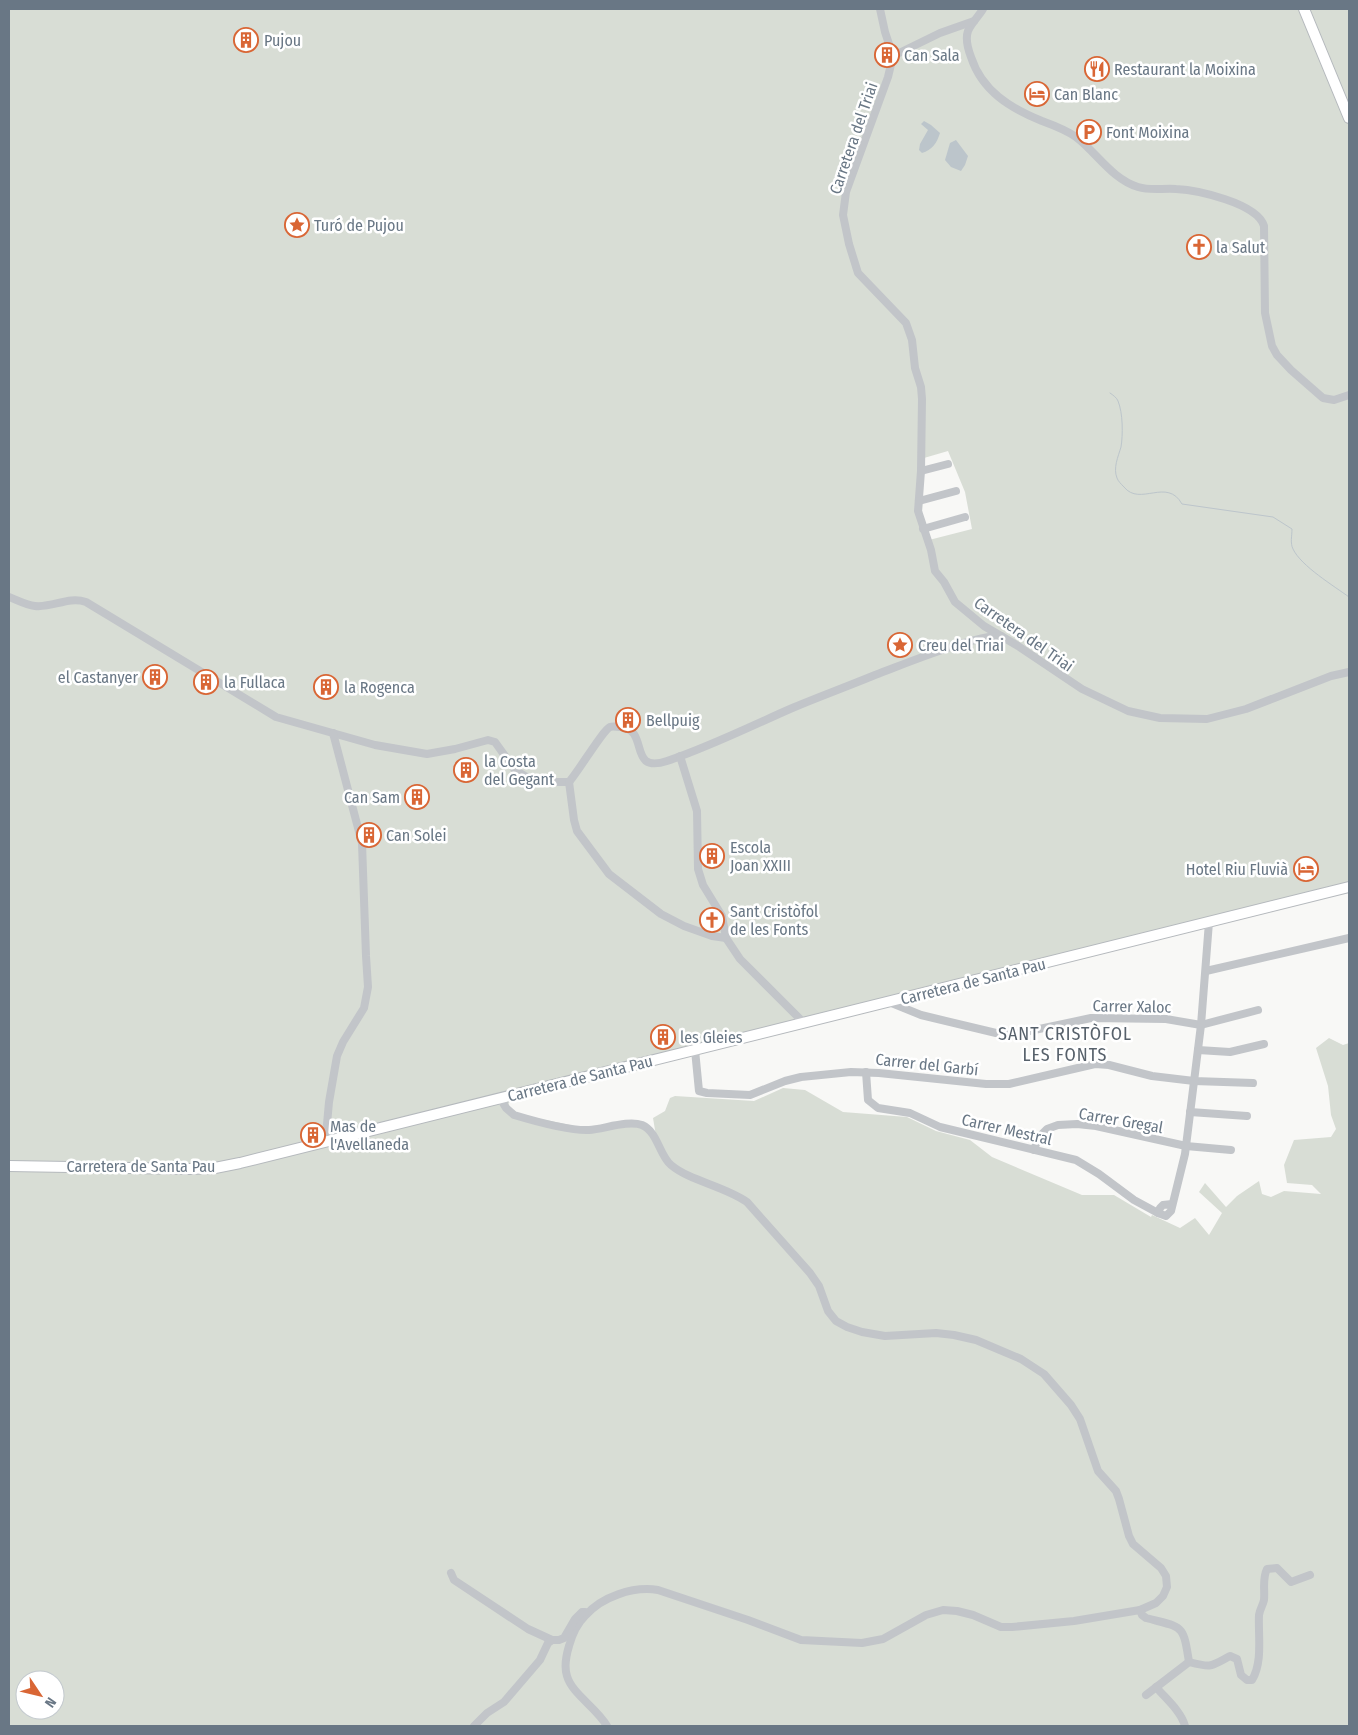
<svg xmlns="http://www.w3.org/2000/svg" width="1358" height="1735" viewBox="0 0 1358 1735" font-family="'Fira Sans Condensed',sans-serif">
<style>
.green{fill:#d8ddd5;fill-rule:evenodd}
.water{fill:#bcc5cb}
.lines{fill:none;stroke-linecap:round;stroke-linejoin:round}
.stream{stroke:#bcc5cb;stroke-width:1}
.major-casing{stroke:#b5b9bd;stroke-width:12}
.minor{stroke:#c2c5c9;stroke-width:8}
.major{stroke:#fff;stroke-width:10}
.labels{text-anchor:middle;stroke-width:5;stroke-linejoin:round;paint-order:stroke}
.poi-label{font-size:16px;fill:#697785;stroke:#fff;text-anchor:start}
.street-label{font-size:16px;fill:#697785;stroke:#fff}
.neighbourhood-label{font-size:18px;letter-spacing:1px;fill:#57616b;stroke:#fff}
</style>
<rect width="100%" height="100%" fill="#f8f8f6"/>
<path class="green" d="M9 9H1349V884L506 1093 510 1108 521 1115 580 1127 638 1122 656 1136 653 1118 665 1111 670 1098 675 1096 754 1101 783 1088 805 1090 843 1112 907 1117 936 1131 970 1140 992 1157 1082 1195H1114L1151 1217 1152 1215 1180 1228 1195 1218 1209 1235 1222 1213 1199 1192 1205 1183 1226 1207 1237 1196 1259 1181 1262 1194 1271 1197 1284 1191 1321 1194 1312 1185 1287 1183 1284 1165 1294 1140 1331 1137 1336 1129 1331 1115 1328 1086 1316 1048 1329 1038 1343 1045 1349 1043V1726H9ZM948 451 965 492 972 529 929 540 922 515 924 458ZM25 1680H55V1710H25Z"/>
<g class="water">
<path d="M924 121 931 125 940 133C937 143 932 150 922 153L919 150 920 144 928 130 921 124Z"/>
<polygon points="956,140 968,156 965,165 961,171 951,167 945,160 950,143"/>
</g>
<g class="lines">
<path class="stream" d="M1110 393C1113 395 1117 398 1118 401 1123 413 1123 435 1121 447 1118 457 1113 468 1117 478 1118 481 1121 484 1124 487 1140 507 1167 477 1182 504L1273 517 1292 529C1292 536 1290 543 1293 549 1301 566 1334 586 1349 597"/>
<defs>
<g id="major">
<polyline points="1304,9 1349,118"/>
<polyline points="9,1166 189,1169 215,1168 240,1163 1349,887"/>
</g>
</defs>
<use href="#major" class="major-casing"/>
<g class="minor">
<polyline points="880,9 885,32 893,56 888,77 846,192 843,215 849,244 858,273 906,323 912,340 915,368 921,387 922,399 921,471 918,511 931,550 935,571 944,582 955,602 984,626 1018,646 1082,689 1128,711 1160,718 1207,719 1246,709 1331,676 1349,672"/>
<path d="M983 9C979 16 971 23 968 31 965 39 968 49 971 57 982 91 1010 108 1042 121 1053 125 1066 130 1076 137 1097 153 1112 179 1138 187 1151 191 1163 188 1176 189 1197 190 1257 203 1264 226L1265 313 1272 346 1277 355 1291 370 1323 398 1334 400 1349 395"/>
<polyline points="893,56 940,33 974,21"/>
<polyline points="921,471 948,464"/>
<polyline points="919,501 956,491"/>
<polyline points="923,529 965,517"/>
<path d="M9 597C17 600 26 605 35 606 53 608 68 596 86 602L276 717 375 745 427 754 455 749 488 740 495 742 515 770 528 778 542 782H569C578 772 603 730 610 727 613 726 617 727 621 727 650 730 627 774 667 761 709 747 749 727 790 709 818 697 846 687 875 675 904 664 933 652 964 643 976 640 988 635 1001 636"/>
<polyline points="680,756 697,811 698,869 703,885 722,916 726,938 740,959 804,1023"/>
<polyline points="569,782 574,820 577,831 609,874 661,914 684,926 712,936 726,938"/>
<polyline points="1206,971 1349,938"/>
<polyline points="889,1002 921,1015 996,1033 1011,1035 1091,1018 1166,1019 1201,1025 1258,1010"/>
<polyline points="695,1050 699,1091 707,1093 750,1095 785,1081 801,1077 851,1072 879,1073 986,1084 1009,1084 1095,1064 1109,1065 1152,1076 1194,1081 1253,1083"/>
<polyline points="1198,1050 1230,1052 1264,1044"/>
<polyline points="866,1072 868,1100 878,1108 910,1113 940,1127 1076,1160 1099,1174 1134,1200 1158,1213"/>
<path d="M500 1098 506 1108 514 1115C534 1121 568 1131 589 1130 604 1129 628 1120 642 1125 658 1132 659 1155 671 1165 690 1181 724 1186 747 1202L810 1273 819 1286 828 1311 836 1321 847 1327 862 1332 885 1336 936 1333 954 1335 976 1340 1021 1359 1044 1374 1071 1405 1080 1419 1098 1471 1116 1491 1119 1499 1129 1536 1133 1544 1161 1568 1166 1576 1167 1587 1163 1596 1156 1603 1140 1610 1074 1621 1012 1627H1001L973 1615 957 1611 943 1610 926 1615 883 1639 862 1643 801 1640 748 1620 658 1590C633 1586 601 1597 585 1616 577 1624 572 1635 569 1646 566 1656 564 1667 567 1676 572 1694 597 1708 607 1726"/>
<polyline points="1190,1112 1247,1116"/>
<polyline points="329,1141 327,1124 329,1102 337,1056 343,1042 364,1008 368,987 366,956 362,843 333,733"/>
<polyline points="1034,1150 1038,1138 1047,1129 1058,1125 1077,1124 1096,1126 1186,1146 1231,1150"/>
<polyline points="1172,1204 1163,1205 1160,1208 1158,1213 1166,1216 1171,1211 1185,1154 1201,1025 1209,922"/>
<polyline points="451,1573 454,1580 528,1629 552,1640"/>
<path d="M1140 1610 1142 1615 1146 1618C1183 1628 1183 1623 1189 1662"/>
<path d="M1156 1687C1166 1699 1181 1711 1185 1726"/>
<path d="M1146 1695 1189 1662C1212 1668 1210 1667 1230 1656L1237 1659 1241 1675 1247 1680H1252C1263 1662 1258 1636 1259 1615 1260 1609 1263 1605 1264 1600 1265 1589 1262 1579 1267 1569L1277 1568 1291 1582 1310 1575"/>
<polyline points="474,1726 487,1713 504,1702 540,1660 548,1643 552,1640 559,1640 564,1638 575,1619 582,1612 585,1612"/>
</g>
<use href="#major" class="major"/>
</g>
<defs>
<symbol id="building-ring" viewBox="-11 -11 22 22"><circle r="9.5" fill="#fff" stroke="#d96635" stroke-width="1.5"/><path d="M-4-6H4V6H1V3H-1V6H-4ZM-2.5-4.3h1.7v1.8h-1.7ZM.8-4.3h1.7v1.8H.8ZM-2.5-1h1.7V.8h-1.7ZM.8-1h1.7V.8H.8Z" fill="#d96635"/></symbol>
<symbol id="restaurant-ring" viewBox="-11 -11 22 22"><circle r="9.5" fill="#fff" stroke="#d96635" stroke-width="1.5"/><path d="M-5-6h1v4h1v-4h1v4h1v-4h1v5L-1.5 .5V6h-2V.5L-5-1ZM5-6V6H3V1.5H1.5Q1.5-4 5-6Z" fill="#d96635"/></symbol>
<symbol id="hotel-ring" viewBox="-11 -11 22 22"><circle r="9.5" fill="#fff" stroke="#d96635" stroke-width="1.5"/><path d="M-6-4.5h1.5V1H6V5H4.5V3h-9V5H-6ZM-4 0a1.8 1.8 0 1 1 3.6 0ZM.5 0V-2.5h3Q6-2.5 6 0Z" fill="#d96635"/></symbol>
<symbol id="parking-ring" viewBox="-11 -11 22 22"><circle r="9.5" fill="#fff" stroke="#d96635" stroke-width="1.5"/><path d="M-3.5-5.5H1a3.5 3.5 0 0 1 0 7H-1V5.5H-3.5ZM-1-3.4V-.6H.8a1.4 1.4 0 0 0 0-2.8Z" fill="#d96635"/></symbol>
<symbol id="sight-ring" viewBox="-11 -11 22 22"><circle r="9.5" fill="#fff" stroke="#d96635" stroke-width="1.5"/><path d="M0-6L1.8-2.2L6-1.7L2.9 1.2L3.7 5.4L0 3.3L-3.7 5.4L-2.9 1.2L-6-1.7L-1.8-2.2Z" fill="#d96635"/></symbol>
<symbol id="church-ring" viewBox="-11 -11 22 22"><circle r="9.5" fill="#fff" stroke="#d96635" stroke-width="1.5"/><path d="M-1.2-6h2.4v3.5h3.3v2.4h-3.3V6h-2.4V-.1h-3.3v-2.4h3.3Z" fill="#d96635"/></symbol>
</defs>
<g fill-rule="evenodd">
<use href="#building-ring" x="232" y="26" width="28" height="28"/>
<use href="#building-ring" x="873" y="41" width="28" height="28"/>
<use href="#restaurant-ring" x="1083" y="55" width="28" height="28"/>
<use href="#hotel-ring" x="1023" y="80" width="28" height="28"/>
<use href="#parking-ring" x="1075" y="118" width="28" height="28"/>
<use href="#sight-ring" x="283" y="211" width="28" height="28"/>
<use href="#church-ring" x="1185" y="233" width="28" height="28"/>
<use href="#sight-ring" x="886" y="631" width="28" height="28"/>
<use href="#building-ring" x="141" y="663" width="28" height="28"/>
<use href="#building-ring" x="192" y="668" width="28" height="28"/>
<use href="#building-ring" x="312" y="673" width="28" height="28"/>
<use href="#building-ring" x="614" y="706" width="28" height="28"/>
<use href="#building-ring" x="452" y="756" width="28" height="28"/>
<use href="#building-ring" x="403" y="783" width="28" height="28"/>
<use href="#building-ring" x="355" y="821" width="28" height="28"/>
<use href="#building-ring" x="698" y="842" width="28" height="28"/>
<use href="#hotel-ring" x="1292" y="855" width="28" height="28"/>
<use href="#church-ring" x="698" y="906" width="28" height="28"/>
<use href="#building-ring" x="649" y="1023" width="28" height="28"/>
<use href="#building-ring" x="299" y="1121" width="28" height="28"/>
</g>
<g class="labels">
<g class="poi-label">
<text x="264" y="46">Pujou</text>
<text x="904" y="61">Can Sala</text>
<text x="1114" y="75">Restaurant la Moixina</text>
<text x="1054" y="100">Can Blanc</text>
<text x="1106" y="138">Font Moixina</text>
<text x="314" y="231">Turó de Pujou</text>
<text x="1216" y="253">la Salut</text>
<text x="918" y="651">Creu del Triai</text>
<text x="138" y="683" text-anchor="end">el Castanyer</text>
<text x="224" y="688">la Fullaca</text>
<text x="344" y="693">la Rogenca</text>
<text x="646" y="726">Bellpuig</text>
<text x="484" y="767">la Costa<tspan x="484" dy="18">del Gegant</tspan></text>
<text x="400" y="803" text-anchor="end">Can Sam</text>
<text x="386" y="841">Can Solei</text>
<text x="730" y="853">Escola<tspan x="730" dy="18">Joan XXIII</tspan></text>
<text x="1288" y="875" text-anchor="end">Hotel Riu Fluvià</text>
<text x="730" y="917">Sant Cristòfol<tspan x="730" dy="18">de les Fonts</tspan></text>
<text x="680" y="1043">les Gleies</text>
<text x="330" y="1132">Mas de<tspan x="330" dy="18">l'Avellaneda</tspan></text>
</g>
<g class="street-label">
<text transform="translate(853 138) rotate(-71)" y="6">Carretera del Triai</text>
<text transform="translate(1024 634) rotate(35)" y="6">Carretera del Triai</text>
<text transform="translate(973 981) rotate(-14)" y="6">Carretera de Santa Pau</text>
<text transform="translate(1132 1006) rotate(1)" y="6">Carrer Xaloc</text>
<text transform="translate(927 1064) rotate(6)" y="6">Carrer del Garbí</text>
<text transform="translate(580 1078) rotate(-14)" y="6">Carretera de Santa Pau</text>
<text transform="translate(1121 1120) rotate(10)" y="6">Carrer Gregal</text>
<text transform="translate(1007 1129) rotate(13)" y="6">Carrer Mestral</text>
<text x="141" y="1172">Carretera de Santa Pau</text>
</g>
<g class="neighbourhood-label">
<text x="1065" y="1040">SANT CRISTÒFOL<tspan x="1065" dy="21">LES FONTS</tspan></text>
</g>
</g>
<rect width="1358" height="1735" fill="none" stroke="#697785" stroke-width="20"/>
<g transform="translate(40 1695) rotate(125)"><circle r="24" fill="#ffffff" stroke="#c3c9ce"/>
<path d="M0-4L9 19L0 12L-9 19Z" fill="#d96635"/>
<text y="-8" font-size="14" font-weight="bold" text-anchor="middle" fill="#697785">N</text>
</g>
</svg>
